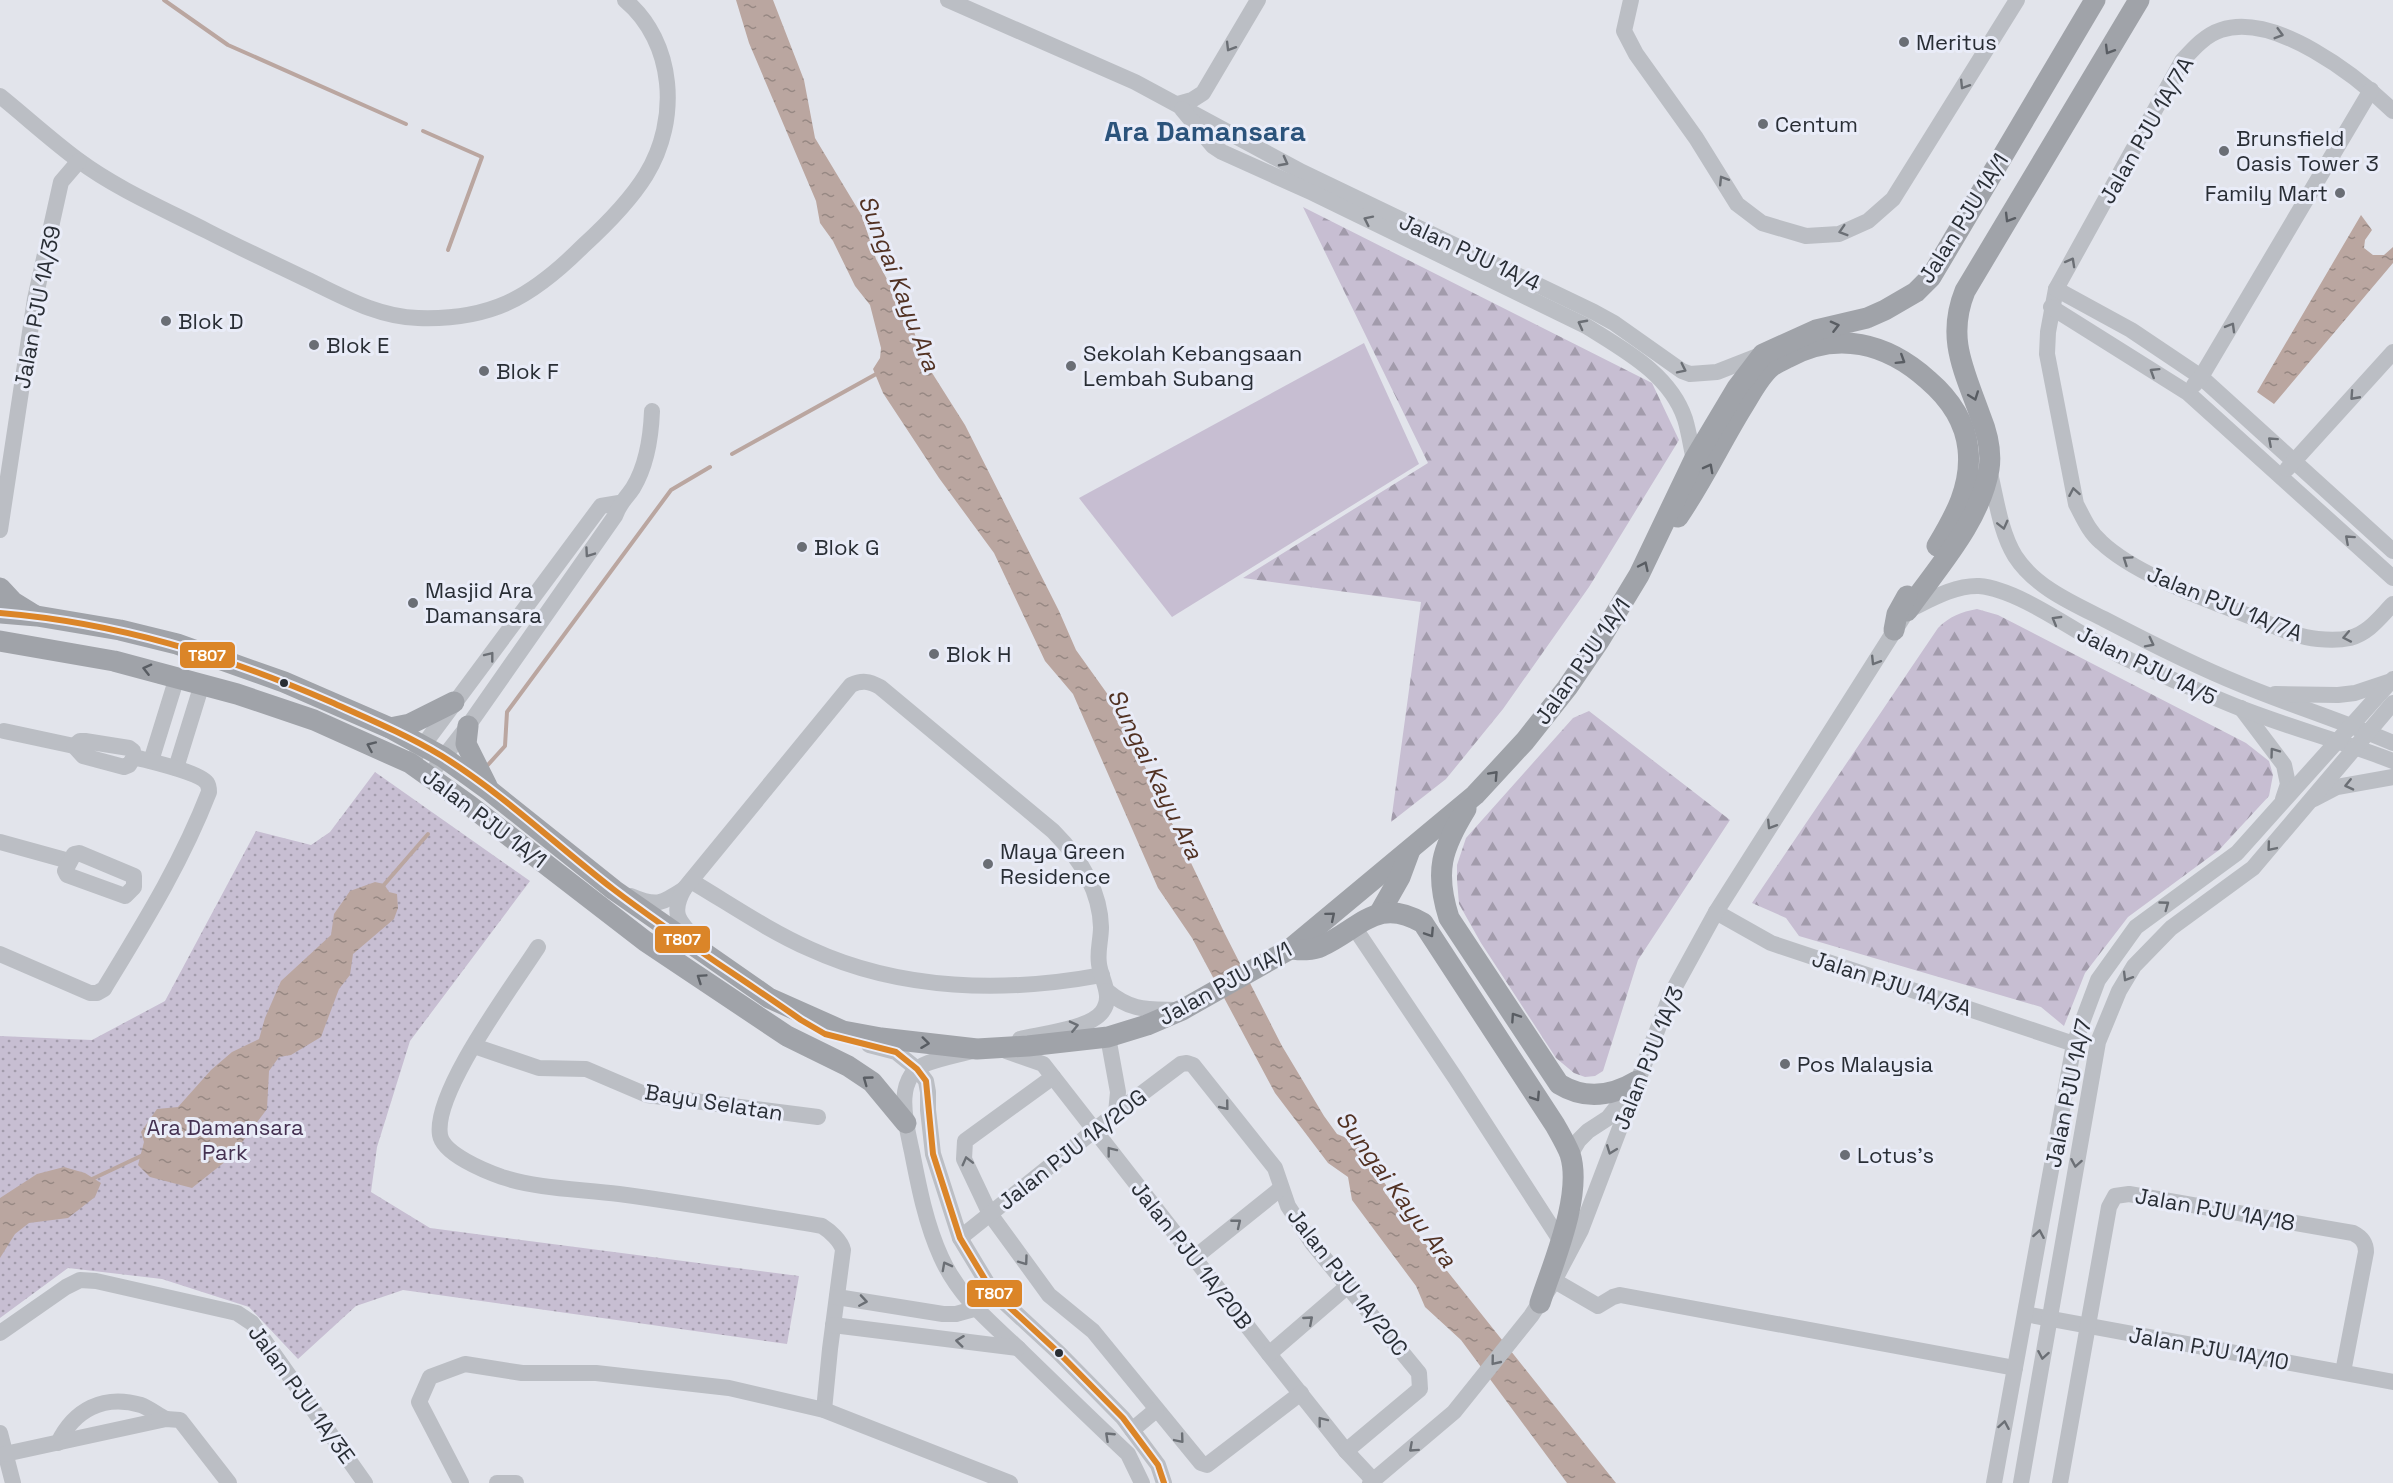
<svg xmlns="http://www.w3.org/2000/svg" width="2393" height="1483" viewBox="0 0 2393 1483" font-family="'Space Grotesk',sans-serif">
<style>
.forest{fill:url(#forest-firs)}
.park{fill:url(#park-dots)}
.pitch{fill:#c7bed2}
.water{fill:url(#water-ripples)}
.lines{fill:none;stroke-linecap:round;stroke-linejoin:round}
.stream{stroke:#baa6a0;stroke-width:4}
.minor{stroke:#bbbec4;stroke-width:16}
.major{stroke:#a0a3a9;stroke-width:21}
.bus-1-casing{stroke:#e9ecf8;stroke-width:10}
.bus-1{stroke:#db8528;stroke-width:6}
.oneway{stroke:#6b6f75}
.oneway2{stroke:#595d63}
.poi-dot{fill:#6a6e75;stroke:#e9ecf8;stroke-width:2}
.bus-dot{fill:#292e35;stroke:#e9ecf8;stroke-width:2}
.labels{text-anchor:middle;stroke-width:6;stroke-linejoin:round;paint-order:stroke}
.poi-label{font-size:22px;fill:#292e35;stroke:#e9ecf8;text-anchor:start}
.street-label{font-size:22px;fill:#292e35;stroke:#e9ecf8}
.park-label{font-size:22px;fill:#443050;stroke:#e9ecf8}
.water-label{font-size:24px;font-style:italic;fill:#523223;stroke:#e9ecf8}
.district-label{font-size:28px;font-weight:bold;fill:#2b537b;stroke:#e9ecf8}
.line-badge{stroke:#e9ecf8;stroke-width:2}
.badge-label{font-size:16px;text-anchor:middle;font-weight:bold;fill:#fff}
</style>
<defs>
<pattern id="forest-firs" width="22" height="20" patternUnits="userSpaceOnUse" patternTransform="scale(1.5)"><rect width="22" height="20" fill="#c7bed2"/><path d="M5 1l3.5 6h-7zM16 11l3.5 6h-7z" fill="#a29bab"/></pattern>
<pattern id="park-dots" width="8" height="8" patternUnits="userSpaceOnUse" patternTransform="scale(1.5)"><rect width="8" height="8" fill="#c7bed2"/><path d="M2 2h.1M6 6h.1" fill="none" stroke="#a29bab" stroke-width="1.8" stroke-linecap="round"/></pattern>
<pattern id="water-ripples" width="26" height="14" patternUnits="userSpaceOnUse" patternTransform="scale(1.5)"><rect width="26" height="14" fill="#baa6a0"/><path d="M2 4q2-2 4 0t4 0M15 11q2-2 4 0t4 0" fill="none" stroke="#978883"/></pattern>
</defs>
<rect width="100%" height="100%" fill="#e2e4eb"/>
<g class="forest">
<polygon points="1303,207 1652,383 1679,440 1589,587 1503,709 1446,779 1391,822 1421,602 1243,578 1428,463"/>
<path d="M1977 609 1998 615 2246 743 2269 761 2273 775 2269 796 2219 850 2128 917 2085 973 2064 1026 2041 1007 1799 936 1786 918 1752 903 1938 628C1950 616 1961 612 1977 609Z"/>
<polygon points="1589,711 1730,820 1638,960 1603,1071 1595,1076 1585,1077 1574,1073 1556,1058 1481,943 1459,904 1457,880 1457,865 1466,838 1573,718"/>
</g>
<polygon class="park" points="375,772 530,881 410,1041 377,1147 371,1192 430,1228 799,1276 787,1344 403,1290 356,1306 298,1359 249,1307 162,1279 68,1268 0,1318 0,1036 92,1040 165,1001 256,831 311,845 330,832"/>
<polygon class="pitch" points="1364,343 1419,464 1172,617 1079,498"/>
<g class="water">
<polygon points="736,0 773,0 804,80 815,138 862,216 876,259 912,325 922,357 965,425 1059,611 1076,650 1116,706 1225,934 1282,1046 1324,1116 1337,1134 1354,1141 1386,1185 1385,1193 1616,1483 1567,1483 1461,1340 1425,1307 1416,1286 1352,1200 1348,1177 1328,1163 1275,1093 1192,938 1158,888 1073,694 1045,661 994,553 939,478 883,393 873,369 880,358 881,348 870,305 855,286 833,241 820,223 816,201 749,43"/>
<polygon points="2361,215 2372,230 2365,240 2364,248 2373,255 2384,255 2393,247 2393,263 2274,404 2257,392"/>
<polygon points="375,882 384,884 389,892 397,894 398,908 394,919 353,954 350,975 339,989 321,1037 291,1055 279,1057 269,1071 267,1109 231,1157 192,1188 150,1177 138,1165 144,1142 141,1132 157,1109 178,1107 211,1070 232,1052 259,1039 265,1018 281,981 331,935 334,914 350,891"/>
<polygon points="64,1167 85,1173 101,1183 95,1197 68,1218 29,1223 15,1234 0,1258 0,1198 37,1174"/>
</g>
<g class="lines">
<g class="stream">
<polyline points="164,0 228,45 406,124"/>
<polyline points="423,131 482,157 448,250"/>
<polyline points="732,454 878,373"/>
<polyline points="486,767 505,746 507,712 671,490 710,467"/>
<polyline points="383,886 428,834"/>
<polyline points="90,1180 143,1155"/>
</g>
<g class="minor">
<polyline points="948,0 1135,82 1302,172 1594,312 1614,323 1682,371 1690,374 1717,372 1763,354"/>
<polyline points="1631,0 1624,31 1636,54 1696,138 1737,204 1762,223 1806,236 1839,234 1868,221 1893,199 2017,0"/>
<path d="M0 96C26 117 51 140 78 160 117 189 164 209 207 231 240 248 273 263 306 279 342 296 377 317 418 318 447 319 480 315 507 303 536 290 561 268 583 246 606 225 630 201 646 175 680 120 675 42 625 0"/>
<polyline points="1178,104 1192,100 1203,93 1258,0"/>
<path d="M1182 109 1213 146 1222 152 1313 193 1586 326C1624 350 1670 374 1685 419 1689 432 1691 447 1694 460"/>
<path d="M2393 111C2357 76 2275 12 2221 30 2205 35 2193 49 2182 61L2056 289 2048 332 2047 354 2076 504C2083 517 2089 532 2101 542 2136 575 2204 598 2249 616 2271 624 2294 637 2318 639 2328 640 2341 640 2350 638 2369 633 2380 617 2393 604"/>
<polyline points="2056,289 2131,330 2201,377 2393,551"/>
<polyline points="2051,307 2188,393 2393,578"/>
<polyline points="2194,385 2201,377 2371,90"/>
<path d="M1989 469C1996 497 2000 532 2015 556 2035 587 2072 603 2104 619 2148 642 2193 665 2240 684 2290 705 2343 721 2393 743"/>
<polyline points="2287,469 2393,352"/>
<polyline points="0,530 35,299 61,182 79,161"/>
<polyline points="2275,694 2338,695 2355,693 2388,682"/>
<polyline points="2241,708 2284,765 2288,784 2283,799"/>
<polyline points="4,731 74,746"/>
<polyline points="416,755 601,506 619,503"/>
<polyline points="151,761 177,677"/>
<polyline points="176,768 202,684"/>
<path d="M429 776 468 726 615 516C620 502 625 500 633 488 647 465 651 437 652 411"/>
<polyline points="2314,799 2337,787 2393,777"/>
<polyline points="0,842 69,861"/>
<polygon points="79,853 134,876 134,887 125,896 67,875 65,871 74,854"/>
<path d="M691 881C730 904 769 931 810 949 901 991 1005 993 1102 975"/>
<path d="M631 896C657 907 661 904 684 889"/>
<polyline points="1716,912 1771,943 2074,1044"/>
<polyline points="1354,927 1456,1079 1560,1240"/>
<path d="M697 940C679 922 670 914 684 889L851 685C862 680 869 681 880 687L1053 831C1079 857 1100 889 1101 927 1101 940 1097 951 1099 964 1101 980 1114 996 1102 1012 1089 1029 1041 1034 1020 1039"/>
<path d="M538 947C513 986 433 1092 440 1135 443 1154 485 1171 502 1177 539 1189 580 1189 619 1194 687 1203 754 1215 822 1226 830 1231 841 1241 843 1250L830 1349 824 1410"/>
<path d="M0 954 90 993H97L104 989C144 923 181 864 209 792 209 788 209 786 207 783 199 772 148 761 134 757L133 751 129 748 85 741H80L74 746 83 756 124 767 129 765 134 757"/>
<path d="M1107 991C1132 1012 1148 1009 1179 1010"/>
<polyline points="1108,1037 1118,1092 1116,1113"/>
<polyline points="869,1045 896,1052 917,1069 926,1081 928,1092 928,1110 933,1154 960,1238 992,1291 1059,1353 1123,1418 1158,1465 1164,1483"/>
<polyline points="474,1046 539,1068 586,1069 647,1095 818,1117"/>
<path d="M972 1051C957 1055 942 1058 928 1063 892 1076 906 1124 912 1152 919 1188 926 1224 941 1257 960 1299 991 1322 1023 1353 1058 1387 1092 1420 1128 1454L1142 1483"/>
<polyline points="1006,1051 1043,1064 1269,1354 1346,1451 1374,1481"/>
<polyline points="1053,1077 965,1141 964,1159 990,1214 1049,1295 1093,1331 1201,1463 1207,1465 1301,1393"/>
<polyline points="1570,1155 1579,1140 1588,1131 1608,1118 1627,1094"/>
<polyline points="960,1238 1116,1113 1181,1064 1187,1063 1193,1065 1275,1168 1288,1206 1312,1243 1419,1373 1420,1389 1346,1451"/>
<polyline points="1194,1258 1280,1189"/>
<polyline points="1548,1277 1598,1306 1613,1297 1620,1295 2015,1368"/>
<polyline points="837,1297 943,1314 956,1314 974,1309"/>
<polyline points="2025,1314 2393,1382"/>
<polyline points="833,1325 1018,1348"/>
<polyline points="0,1333 66,1287 80,1280 96,1281 237,1313 252,1323 365,1483"/>
<polyline points="1269,1354 1349,1285"/>
<polyline points="1132,1430 1156,1410"/>
<polyline points="0,1433 13,1483"/>
<path d="M58 1443C74 1410 103 1394 141 1405 149 1408 158 1415 166 1419"/>
<polyline points="5,1454 166,1419 180,1420 229,1483"/>
<polyline points="461,1483 419,1402 430,1377 465,1364 522,1373 596,1373 729,1388 824,1410 1010,1483"/>
<polyline points="497,1483 516,1483"/>
<path d="M1370 1483 1454 1412 1531 1316 1554 1281 1581 1230 1671 994 1716 912 1907 611C1928 601 1954 585 1979 586 2020 589 2082 637 2121 656 2157 673 2193 689 2230 704 2283 726 2339 740 2393 761"/>
<polyline points="1994,1483 2074,1044 2098,980 2136,927 2237,853 2393,679"/>
<polyline points="2021,1483 2098,1042 2119,991 2134,966 2171,928 2253,868 2393,703"/>
<path d="M2060 1483 2109 1207 2115 1196 2129 1194 2353 1233C2361 1237 2366 1242 2366 1252L2343 1372"/>
</g>
<g class="major">
<path d="M1678 517C1702 482 1720 444 1742 408 1751 394 1759 377 1771 367 1776 363 1782 361 1787 358 1837 330 1887 343 1928 380 1949 398 1965 420 1968 449 1972 486 1955 516 1937 546"/>
<polyline points="0,588 13,602 34,615"/>
<path d="M1907 611C1937 568 1980 522 1989 469 1992 450 1987 432 1980 415 1964 370 1946 338 1965 291L2139 0"/>
<polyline points="0,613 37,616 120,630 177,644 284,682 390,728 443,757 490,791 614,890 769,998 843,1031 881,1038 977,1049 1028,1046 1108,1037 1147,1025 1182,1010 1290,949 1475,795 1525,741 1567,688 1599,641 1639,575 1694,460 1737,388 1763,354 1816,330 1867,318 1885,310 1916,292 1931,277 2095,0"/>
<polyline points="1894,630 1897,614 1907,596"/>
<polyline points="0,641 114,661 237,694 314,720 410,763 469,805 645,941 787,1036 848,1066 872,1082 906,1123"/>
<polyline points="468,726 466,744 487,786"/>
<polyline points="390,728 410,724 454,702"/>
<path d="M1466 809C1442 848 1434 871 1449 918L1559 1084C1585 1100 1612 1096 1637 1081"/>
<polyline points="1379,914 1400,877 1410,850"/>
<path d="M1290 949C1301 950 1312 951 1322 946 1361 928 1377 896 1423 923L1555 1125C1560 1134 1566 1144 1570 1154 1583 1195 1553 1263 1540 1303"/>
</g>
<defs>
<path id="bus-1" d="M0 613C119 623 222 655 331 702 369 719 407 735 442 756 503 794 556 845 613 889 673 935 738 976 801 1020L825 1034 896 1052 917 1069 926 1081 933 1154 960 1238 992 1291 1059 1353 1123 1418 1158 1465 1164 1483"/>
</defs>
<use href="#bus-1" class="bus-1-casing"/>
<use href="#bus-1" class="bus-1"/>
</g>
<defs><path id="oneway-chevron" d="M-2-3.5L2.5 0L-2 3.5" fill="none" stroke-width="1.6" stroke-linecap="round" stroke-linejoin="round" transform="scale(1.5)"/></defs>
<g class="oneway">
<use href="#oneway-chevron" transform="translate(2279 34) rotate(16)"/>
<use href="#oneway-chevron" transform="translate(1230 47) rotate(121)"/>
<use href="#oneway-chevron" transform="translate(1964 85) rotate(122)"/>
<use href="#oneway-chevron" transform="translate(1284 162) rotate(28)"/>
<use href="#oneway-chevron" transform="translate(1723 180) rotate(-122)"/>
<use href="#oneway-chevron" transform="translate(1368 220) rotate(-154)"/>
<use href="#oneway-chevron" transform="translate(1843 231) rotate(163)"/>
<use href="#oneway-chevron" transform="translate(2071 262) rotate(-61)"/>
<use href="#oneway-chevron" transform="translate(1582 324) rotate(-152)"/>
<use href="#oneway-chevron" transform="translate(2231 327) rotate(-60)"/>
<use href="#oneway-chevron" transform="translate(1682 369) rotate(26)"/>
<use href="#oneway-chevron" transform="translate(2154 372) rotate(-148)"/>
<use href="#oneway-chevron" transform="translate(2354 396) rotate(132)"/>
<use href="#oneway-chevron" transform="translate(2272 441) rotate(-138)"/>
<use href="#oneway-chevron" transform="translate(2074 492) rotate(-100)"/>
<use href="#oneway-chevron" transform="translate(2003 525) rotate(76)"/>
<use href="#oneway-chevron" transform="translate(2349 539) rotate(-138)"/>
<use href="#oneway-chevron" transform="translate(589 553) rotate(125)"/>
<use href="#oneway-chevron" transform="translate(2127 560) rotate(-146)"/>
<use href="#oneway-chevron" transform="translate(2056 620) rotate(-150)"/>
<use href="#oneway-chevron" transform="translate(2347 637) rotate(169)"/>
<use href="#oneway-chevron" transform="translate(2150 643) rotate(27)"/>
<use href="#oneway-chevron" transform="translate(490 656) rotate(-52)"/>
<use href="#oneway-chevron" transform="translate(1875 661) rotate(122)"/>
<use href="#oneway-chevron" transform="translate(2274 752) rotate(-126)"/>
<use href="#oneway-chevron" transform="translate(2349 785) rotate(167)"/>
<use href="#oneway-chevron" transform="translate(1771 825) rotate(122)"/>
<use href="#oneway-chevron" transform="translate(2271 847) rotate(130)"/>
<use href="#oneway-chevron" transform="translate(2165 905) rotate(-36)"/>
<use href="#oneway-chevron" transform="translate(2127 977) rotate(121)"/>
<use href="#oneway-chevron" transform="translate(1074 1026) rotate(-13)"/>
<use href="#oneway-chevron" transform="translate(1225 1106) rotate(51)"/>
<use href="#oneway-chevron" transform="translate(1611 1150) rotate(111)"/>
<use href="#oneway-chevron" transform="translate(1111 1151) rotate(-128)"/>
<use href="#oneway-chevron" transform="translate(967 1161) rotate(-104)"/>
<use href="#oneway-chevron" transform="translate(2076 1163) rotate(100)"/>
<use href="#oneway-chevron" transform="translate(1237 1223) rotate(-39)"/>
<use href="#oneway-chevron" transform="translate(2039 1234) rotate(-80)"/>
<use href="#oneway-chevron" transform="translate(1024 1261) rotate(54)"/>
<use href="#oneway-chevron" transform="translate(946 1266) rotate(-118)"/>
<use href="#oneway-chevron" transform="translate(863 1301) rotate(9)"/>
<use href="#oneway-chevron" transform="translate(1309 1320) rotate(-41)"/>
<use href="#oneway-chevron" transform="translate(960 1341) rotate(-173)"/>
<use href="#oneway-chevron" transform="translate(2043 1355) rotate(100)"/>
<use href="#oneway-chevron" transform="translate(1495 1361) rotate(129)"/>
<use href="#oneway-chevron" transform="translate(1322 1421) rotate(-128)"/>
<use href="#oneway-chevron" transform="translate(2004 1425) rotate(-80)"/>
<use href="#oneway-chevron" transform="translate(1109 1436) rotate(-137)"/>
<use href="#oneway-chevron" transform="translate(1180 1439) rotate(50)"/>
<use href="#oneway-chevron" transform="translate(1413 1448) rotate(138)"/>
</g>
<g class="oneway2">
<use href="#oneway-chevron" transform="translate(2109 50) rotate(121)"/>
<use href="#oneway-chevron" transform="translate(2009 218) rotate(121)"/>
<use href="#oneway-chevron" transform="translate(1835 326) rotate(-14)"/>
<use href="#oneway-chevron" transform="translate(1901 360) rotate(32)"/>
<use href="#oneway-chevron" transform="translate(1974 396) rotate(70)"/>
<use href="#oneway-chevron" transform="translate(1709 468) rotate(-62)"/>
<use href="#oneway-chevron" transform="translate(1644 566) rotate(-65)"/>
<use href="#oneway-chevron" transform="translate(147 669) rotate(-166)"/>
<use href="#oneway-chevron" transform="translate(371 746) rotate(-156)"/>
<use href="#oneway-chevron" transform="translate(1494 775) rotate(-47)"/>
<use href="#oneway-chevron" transform="translate(1331 916) rotate(-40)"/>
<use href="#oneway-chevron" transform="translate(1430 933) rotate(57)"/>
<use href="#oneway-chevron" transform="translate(701 978) rotate(-146)"/>
<use href="#oneway-chevron" transform="translate(1515 1017) rotate(-124)"/>
<use href="#oneway-chevron" transform="translate(925 1043) rotate(7)"/>
<use href="#oneway-chevron" transform="translate(867 1080) rotate(-144)"/>
<use href="#oneway-chevron" transform="translate(1536 1097) rotate(57)"/>
</g>
<g class="poi-dot">
<circle cx="1904" cy="42" r="6"/>
<circle cx="1763" cy="124" r="6"/>
<circle cx="2224" cy="151" r="6"/>
<circle cx="2340" cy="193" r="6"/>
<circle cx="166" cy="321" r="6"/>
<circle cx="314" cy="345" r="6"/>
<circle cx="1071" cy="366" r="6"/>
<circle cx="484" cy="371" r="6"/>
<circle cx="802" cy="547" r="6"/>
<circle cx="413" cy="603" r="6"/>
<circle cx="934" cy="654" r="6"/>
<circle cx="988" cy="864" r="6"/>
<circle cx="1785" cy="1064" r="6"/>
<circle cx="1845" cy="1155" r="6"/>
</g>
<g class="bus-dot">
<circle cx="284" cy="683" r="5"/>
<circle cx="1059" cy="1353" r="5"/>
</g>
<g class="labels">
<g class="poi-label">
<text x="1916" y="50">Meritus</text>
<text x="1775" y="132">Centum</text>
<text x="2236" y="146">Brunsfield<tspan x="2236" dy="25">Oasis Tower 3</tspan></text>
<text x="2328" y="201" text-anchor="end">Family Mart</text>
<text x="178" y="329">Blok D</text>
<text x="326" y="353">Blok E</text>
<text x="1083" y="361">Sekolah Kebangsaan<tspan x="1083" dy="25">Lembah Subang</tspan></text>
<text x="496" y="379">Blok F</text>
<text x="814" y="555">Blok G</text>
<text x="425" y="598">Masjid Ara<tspan x="425" dy="25">Damansara</tspan></text>
<text x="946" y="662">Blok H</text>
<text x="1000" y="859">Maya Green<tspan x="1000" dy="25">Residence</tspan></text>
<text x="1797" y="1072">Pos Malaysia</text>
<text x="1857" y="1163">Lotus's</text>
</g>
<g class="street-label">
<text transform="translate(2146 130) rotate(-60)" y="8">Jalan PJU 1A/7A</text>
<text transform="translate(1963 218) rotate(-58)" y="8">Jalan PJU 1A/1</text>
<text transform="translate(1470 252) rotate(25)" y="8">Jalan PJU 1A/4</text>
<text transform="translate(37 307) rotate(-79)" y="8">Jalan PJU 1A/39</text>
<text transform="translate(2225 603) rotate(22)" y="8">Jalan PJU 1A/7A</text>
<text transform="translate(1582 661) rotate(-55)" y="8">Jalan PJU 1A/1</text>
<text transform="translate(2147 665) rotate(26)" y="8">Jalan PJU 1A/5</text>
<text transform="translate(485 818) rotate(37)" y="8">Jalan PJU 1A/1</text>
<text transform="translate(1225 983) rotate(-29)" y="8">Jalan PJU 1A/1</text>
<text transform="translate(1892 983) rotate(18)" y="8">Jalan PJU 1A/3A</text>
<text transform="translate(1648 1058) rotate(-68)" y="8">Jalan PJU 1A/3</text>
<text transform="translate(2068 1093) rotate(-78)" y="8">Jalan PJU 1A/7</text>
<text transform="translate(714 1102) rotate(9)" y="8">Bayu Selatan</text>
<text transform="translate(1072 1149) rotate(-38)" y="8">Jalan PJU 1A/20G</text>
<text transform="translate(2215 1209) rotate(10)" y="8">Jalan PJU 1A/18</text>
<text transform="translate(1192 1255) rotate(52)" y="8">Jalan PJU 1A/20B</text>
<text transform="translate(1348 1282) rotate(52)" y="8">Jalan PJU 1A/20C</text>
<text transform="translate(2209 1348) rotate(10)" y="8">Jalan PJU 1A/10</text>
<text transform="translate(302 1394) rotate(54)" y="8">Jalan PJU 1A/3E</text>
</g>
<g class="park-label">
<text x="225" y="1135">Ara Damansara<tspan x="225" dy="25">Park</tspan></text>
</g>
<g class="water-label">
<text transform="translate(899 283) rotate(69)" y="8">Sungai Kayu Ara</text>
<text transform="translate(1155 774) rotate(64)" y="8">Sungai Kayu Ara</text>
<text transform="translate(1396 1189) rotate(54)" y="8">Sungai Kayu Ara</text>
</g>
<g class="district-label">
<text x="1205" y="141">Ara Damansara</text>
</g>
</g>
<g class="line-badge">
<rect x="179" y="641" width="57" height="28" rx="6" fill="#db8528"/>
<rect x="654" y="925" width="57" height="29" rx="6" fill="#db8528"/>
<rect x="966" y="1279" width="57" height="29" rx="6" fill="#db8528"/>
</g>
<g class="badge-label">
<text x="207" y="661">T807</text>
<text x="682" y="945">T807</text>
<text x="994" y="1299">T807</text>
</g>
</svg>
